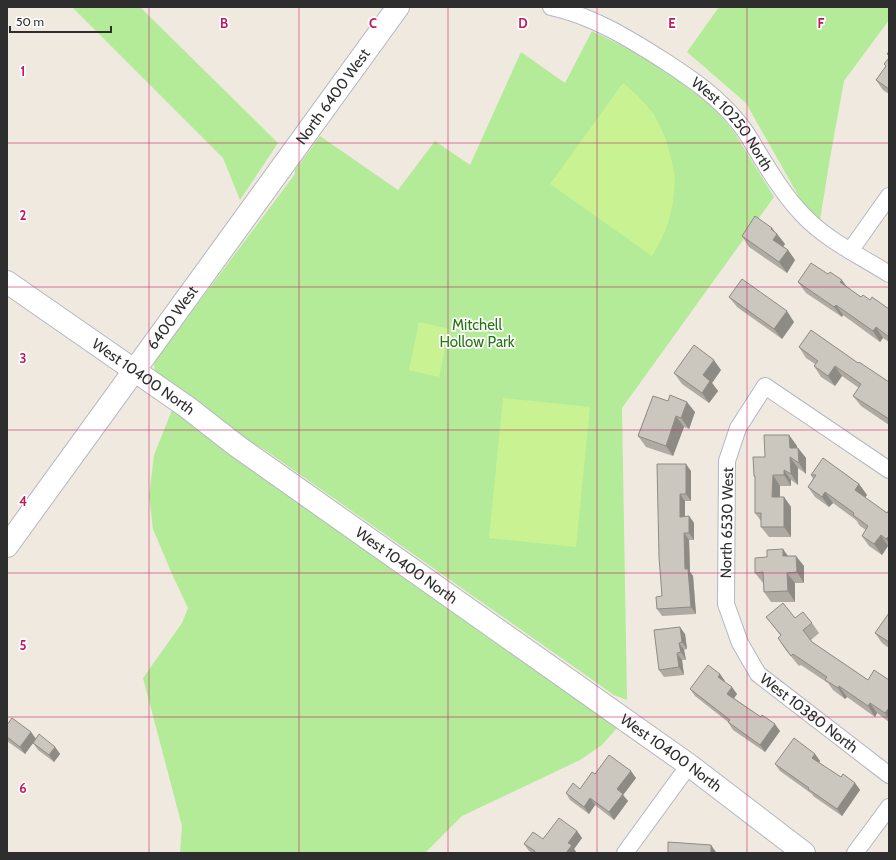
<svg xmlns="http://www.w3.org/2000/svg" width="896" height="860" viewBox="0 0 896 860" font-family="Cabin,sans-serif">
<style>
.green{fill:#b3eb98}
.pitch{fill:#c9f393}
.lines{fill:none;stroke-linecap:round;stroke-linejoin:round}
.street-casing{stroke:#b4b6c2;stroke-width:18}
.secondary-casing{stroke:#b4b6c2;stroke-width:24}
.street{stroke:#fff;stroke-width:16}
.secondary{stroke:#fff;stroke-width:22}
.wall{fill:#afaba3}
.shaded-wall{fill:#8e8b85}
.building{fill:#cbc7be;stroke:#8e8b85}
.grid{fill:none;stroke:#c2185b;stroke-width:1;stroke-opacity:0.55}
.labels{text-anchor:middle;stroke-width:3.5;stroke-linejoin:round;paint-order:stroke}
.street-label{font-size:15px;fill:#2e2e2e;stroke:#fff}
.park-label{font-size:15px;fill:#277514;stroke:#fff}
.grid-label{font-size:13px;text-anchor:middle;font-weight:bold;fill:#c2185b;stroke:#fff;stroke-width:3.5;stroke-linejoin:round;paint-order:stroke}
</style>
<rect width="100%" height="100%" fill="#f0e9e0"/>
<g class="green">
<polygon points="72,7 140,7 278,143 240,200 223,158"/>
<polygon points="719,7 889,7 889,20 844,81 830,158 820,220 803,204 746,103 687,52"/>
<polygon points="592,31 647,58 706,101 721,116 734,132 774,197 622,408 627,700 614,695 265,450 221,426 155,379 154,362 295,174 295,170 320,136 398,190 435,141 470,165 521,52 565,83"/>
<polygon points="172,410 618,727 602,745 580,760 462,816 425,853 180,853 182,826 143,678 182,623 188,608 172,574 153,529 149,496 154,455"/>
</g>
<g class="pitch">
<polygon points="623,83 637,95 654,114 665,137 671,158 675,178 673,202 668,224 661,240 652,256 550,184"/>
<polygon points="419,322 449,329 439,377 409,370"/>
<polygon points="503,398 590,407 576,547 489,538"/>
</g>
<g class="lines">
<defs>
<g id="street">
<path id="s1" d="M551 7C593 16 630 39 666 62 692 79 718 97 738 122 745 130 751 140 756 149 770 172 784 195 802 214 826 240 859 255 889 274"/>
<polyline points="850,251 889,196"/>
<path id="s2" d="M889 470 765 386 738 428 727 461 726 604 740 643 758 674 889 775"/>
<polyline points="625,853 689,765"/>
<polyline points="855,853 889,807"/>
</g>
<g id="secondary">
<path id="s3" d="M7 282 187 407 237 446 689 765 804 853"/>
<path id="s4" d="M7 546 398 7"/>
</g>
</defs>
<use href="#street" class="street-casing"/>
<use href="#secondary" class="secondary-casing"/>
<use href="#street" class="street"/>
<use href="#secondary" class="secondary"/>
</g>
<g class="wall">
<polygon points="889,58 889,94 883,90 876,80 886,67 884,64"/>
<polygon points="772,228 775,232 777,234 785,244 783,246 788,250 795,260 787,273 749,247 742,236"/>
<polygon points="798,282 847,287 861,297 870,300 889,309 889,342 883,338 880,342 843,315 842,317 806,293"/>
<polygon points="729,297 794,322 782,339 737,307"/>
<polygon points="799,347 858,363 889,382 889,425 861,406 853,396 859,388 842,376 835,386 821,377 814,366 815,364 806,358"/>
<polygon points="721,370 712,383 718,391 709,403 682,384 674,373"/>
<polygon points="653,396 695,412 689,429 684,427 673,456 646,447 638,436"/>
<polygon points="789,435 797,446 797,448 798,448 806,458 806,474 798,468 798,485 791,480 791,486 780,486 780,497 784,497 791,507 791,537 769,537 761,527 761,521 755,513 755,478 754,476 765,457"/>
<polygon points="823,458 859,484 867,495 865,498 887,513 889,510 889,547 888,546 882,555 869,546 862,536 866,530 860,526 856,520 833,503 829,507 815,497 808,487 813,479 811,475"/>
<polygon points="657,464 691,471 691,501 685,501 685,516 689,516 694,523 694,540 689,540 690,572 693,576 696,614 662,616 657,609 662,596"/>
<polygon points="788,556 804,566 804,583 795,583 795,602 771,602 764,592 763,583 755,573"/>
<polygon points="889,613 889,648 882,643 875,633"/>
<polygon points="766,617 795,618 812,623 819,633 811,640 812,642 868,680 889,680 889,722 877,713 875,717 847,697 845,699 833,690 828,683 801,665 799,666 785,649 778,638 781,636"/>
<polygon points="685,634 687,649 684,650 686,660 682,660 684,675 664,677 659,670"/>
<polygon points="720,674 724,682 737,694 734,698 780,731 765,752 733,730 728,722 695,696 690,689"/>
<polygon points="7,725 31,732 36,739 55,747 60,754 54,762 38,750 33,743 25,754 7,741"/>
<polygon points="815,754 820,761 819,763 841,777 855,783 860,790 842,816 813,796 812,794 780,771 775,764"/>
<polygon points="595,774 636,778 623,795 628,801 614,820 595,805 589,814 570,800 566,793 580,789"/>
<polygon points="577,831 582,838 574,849 576,853 532,853 529,851 524,844"/>
</g>
<g class="shaded-wall">
<polygon points="772,228 777,235 777,234 785,244 781,250 773,240 771,229"/>
<polygon points="788,250 795,260 787,273 779,262"/>
<polygon points="842,280 849,290 840,282"/>
<polygon points="836,305 843,315 842,317 834,307"/>
<polygon points="787,311 794,322 782,339 774,329"/>
<polygon points="876,327 883,338 880,342 873,331"/>
<polygon points="714,360 721,370 712,383 718,391 709,403 702,393 703,375"/>
<polygon points="835,366 842,376 835,386 828,376"/>
<polygon points="687,402 695,412 689,429 681,418"/>
<polygon points="676,416 684,427 673,456 666,446"/>
<polygon points="789,435 797,446 797,458 790,448"/>
<polygon points="798,448 806,458 806,474 799,463"/>
<polygon points="790,457 798,468 798,485 791,474"/>
<polygon points="686,464 691,471 691,501 686,494"/>
<polygon points="784,470 791,480 791,486 784,475"/>
<polygon points="773,475 780,486 780,507 772,497"/>
<polygon points="859,484 867,495 862,501 855,490"/>
<polygon points="825,492 833,503 829,507 822,497"/>
<polygon points="680,494 685,501 685,524 680,517"/>
<polygon points="784,497 791,507 791,537 784,527"/>
<polygon points="689,516 694,523 694,540 689,533"/>
<polygon points="684,533 689,540 690,572 693,576 696,614 691,607 685,569"/>
<polygon points="881,535 888,546 882,555 874,544"/>
<polygon points="889,536 889,543 886,539"/>
<polygon points="783,549 791,560 783,556"/>
<polygon points="796,556 804,566 804,583 797,572"/>
<polygon points="787,573 795,583 795,602 788,591"/>
<polygon points="680,627 685,634 687,649 682,642"/>
<polygon points="679,643 684,650 686,660 681,652"/>
<polygon points="677,653 682,660 684,675 679,667"/>
<polygon points="720,674 725,681 723,684 718,677"/>
<polygon points="839,686 847,697 845,699 838,688"/>
<polygon points="732,687 737,694 732,701 727,694"/>
<polygon points="870,703 877,713 875,717 868,706"/>
<polygon points="889,708 889,719 885,713"/>
<polygon points="775,724 780,731 765,752 760,745"/>
<polygon points="31,732 36,739 25,754 20,747"/>
<polygon points="55,747 60,754 54,762 49,755"/>
<polygon points="815,754 820,761 817,765 812,758"/>
<polygon points="631,771 636,778 623,795 628,801 614,820 609,812 617,789"/>
<polygon points="855,783 860,790 842,816 837,809"/>
<polygon points="590,798 595,805 589,814 584,807"/>
<polygon points="577,831 582,838 574,849 577,853 566,853 568,843"/>
<polygon points="711,845 716,852 716,853 711,853"/>
</g>
<g class="building">
<polygon points="889,51 889,56 887,54"/>
<polygon points="889,58 889,89 876,80 886,66 884,64"/>
<polygon points="755,216 772,228 771,229 777,234 773,240 788,250 779,262 742,236"/>
<polygon points="811,263 828,274 830,272 842,280 840,282 861,297 863,295 870,300 872,297 889,309 889,337 876,327 873,331 836,305 834,307 798,282"/>
<polygon points="742,279 787,311 774,329 729,297"/>
<polygon points="811,330 858,363 859,362 889,382 889,419 853,396 861,384 835,366 828,376 814,366 818,361 799,347"/>
<polygon points="694,345 714,360 703,375 710,381 702,393 674,373"/>
<polygon points="670,395 687,402 681,418 676,416 666,446 638,436 653,396 668,401"/>
<polygon points="764,435 789,435 790,448 798,448 799,463 790,457 791,474 784,470 784,475 773,475 772,497 784,497 784,527 761,527 761,513 755,513 755,476 754,476 753,457 765,457"/>
<polygon points="823,458 859,484 855,490 887,513 889,510 889,536 886,539 881,535 874,544 862,536 868,526 853,515 854,513 825,492 822,497 808,487 816,475 811,475"/>
<polygon points="657,464 686,464 686,494 680,494 680,517 689,516 689,533 684,533 685,569 688,569 691,607 657,609 656,597 662,596 659,557"/>
<polygon points="783,549 783,556 796,556 797,572 787,573 788,591 764,592 763,572 755,573 755,558 767,557 767,550"/>
<polygon points="783,603 795,618 803,612 812,623 803,630 812,642 868,680 874,670 889,680 889,708 885,713 870,703 868,706 839,686 838,688 825,680 827,677 793,654 791,656 778,638 781,635 766,617"/>
<polygon points="889,613 889,642 875,633"/>
<polygon points="680,627 682,642 679,643 681,652 677,653 679,667 659,670 654,630"/>
<polygon points="708,665 720,674 718,677 732,687 727,694 761,717 762,715 775,724 760,745 728,722 730,720 690,689"/>
<polygon points="12,718 31,732 20,747 7,737 7,725"/>
<polygon points="39,734 55,747 49,755 33,743"/>
<polygon points="794,738 815,754 812,758 841,777 843,774 855,783 837,809 808,789 809,788 775,764"/>
<polygon points="609,755 631,771 617,789 623,794 609,812 590,798 584,807 566,793 573,783 580,789 592,772 595,774"/>
<polygon points="559,818 577,831 568,843 572,845 566,853 534,853 535,851 524,844 533,832 543,839"/>
<polygon points="668,842 711,845 711,853 668,853"/>
</g>
<path class="grid" d="M149 7V853M299 7V853M448 7V853M597 7V853M747 7V853M7 143H889M7 287H889M7 430H889M7 573H889M7 717H889"/>
<g class="labels">
<g class="street-label">
<text dy="5" stroke="none"><textPath href="#s4" startOffset="555">North 6400 West</textPath></text>
<text dy="5" stroke="none"><textPath href="#s1" startOffset="220">West 10250 North</textPath></text>
<text dy="5" stroke="none"><textPath href="#s4" startOffset="282">6400 West</textPath></text>
<text dy="5" stroke="none"><textPath href="#s3" startOffset="166">West 10400 North</textPath></text>
<text transform="translate(727 523) rotate(-89)" y="5">North 6530 West</text>
<text dy="5" stroke="none"><textPath href="#s3" startOffset="490">West 10400 North</textPath></text>
<text dy="5" stroke="none"><textPath href="#s2" startOffset="519">West 10380 North</textPath></text>
<text dy="5" stroke="none"><textPath href="#s3" startOffset="814">West 10400 North</textPath></text>
</g>
<g class="park-label">
<text x="477" y="330">Mitchell<tspan x="477" dy="17">Hollow Park</tspan></text>
</g>
</g>
<g class="grid-label">
<text x="224" y="28">B</text>
<text x="373" y="28">C</text>
<text x="523" y="28">D</text>
<text x="672" y="28">E</text>
<text x="821" y="28">F</text>
<text x="23" y="76">1</text>
<text x="23" y="220">2</text>
<text x="23" y="363">3</text>
<text x="23" y="506">4</text>
<text x="23" y="650">5</text>
<text x="23" y="793">6</text>
</g>
<rect width="896" height="860" fill="none" stroke="#2e2e2e" stroke-width="16"/>
<path d="M10 26v6h101v-6" fill="none" stroke="#2e2e2e" stroke-width="2"/>
<text x="16" y="26" font-size="12" fill="#2e2e2e" stroke="#ffffff" stroke-width="3" paint-order="stroke">50 m</text>
</svg>
